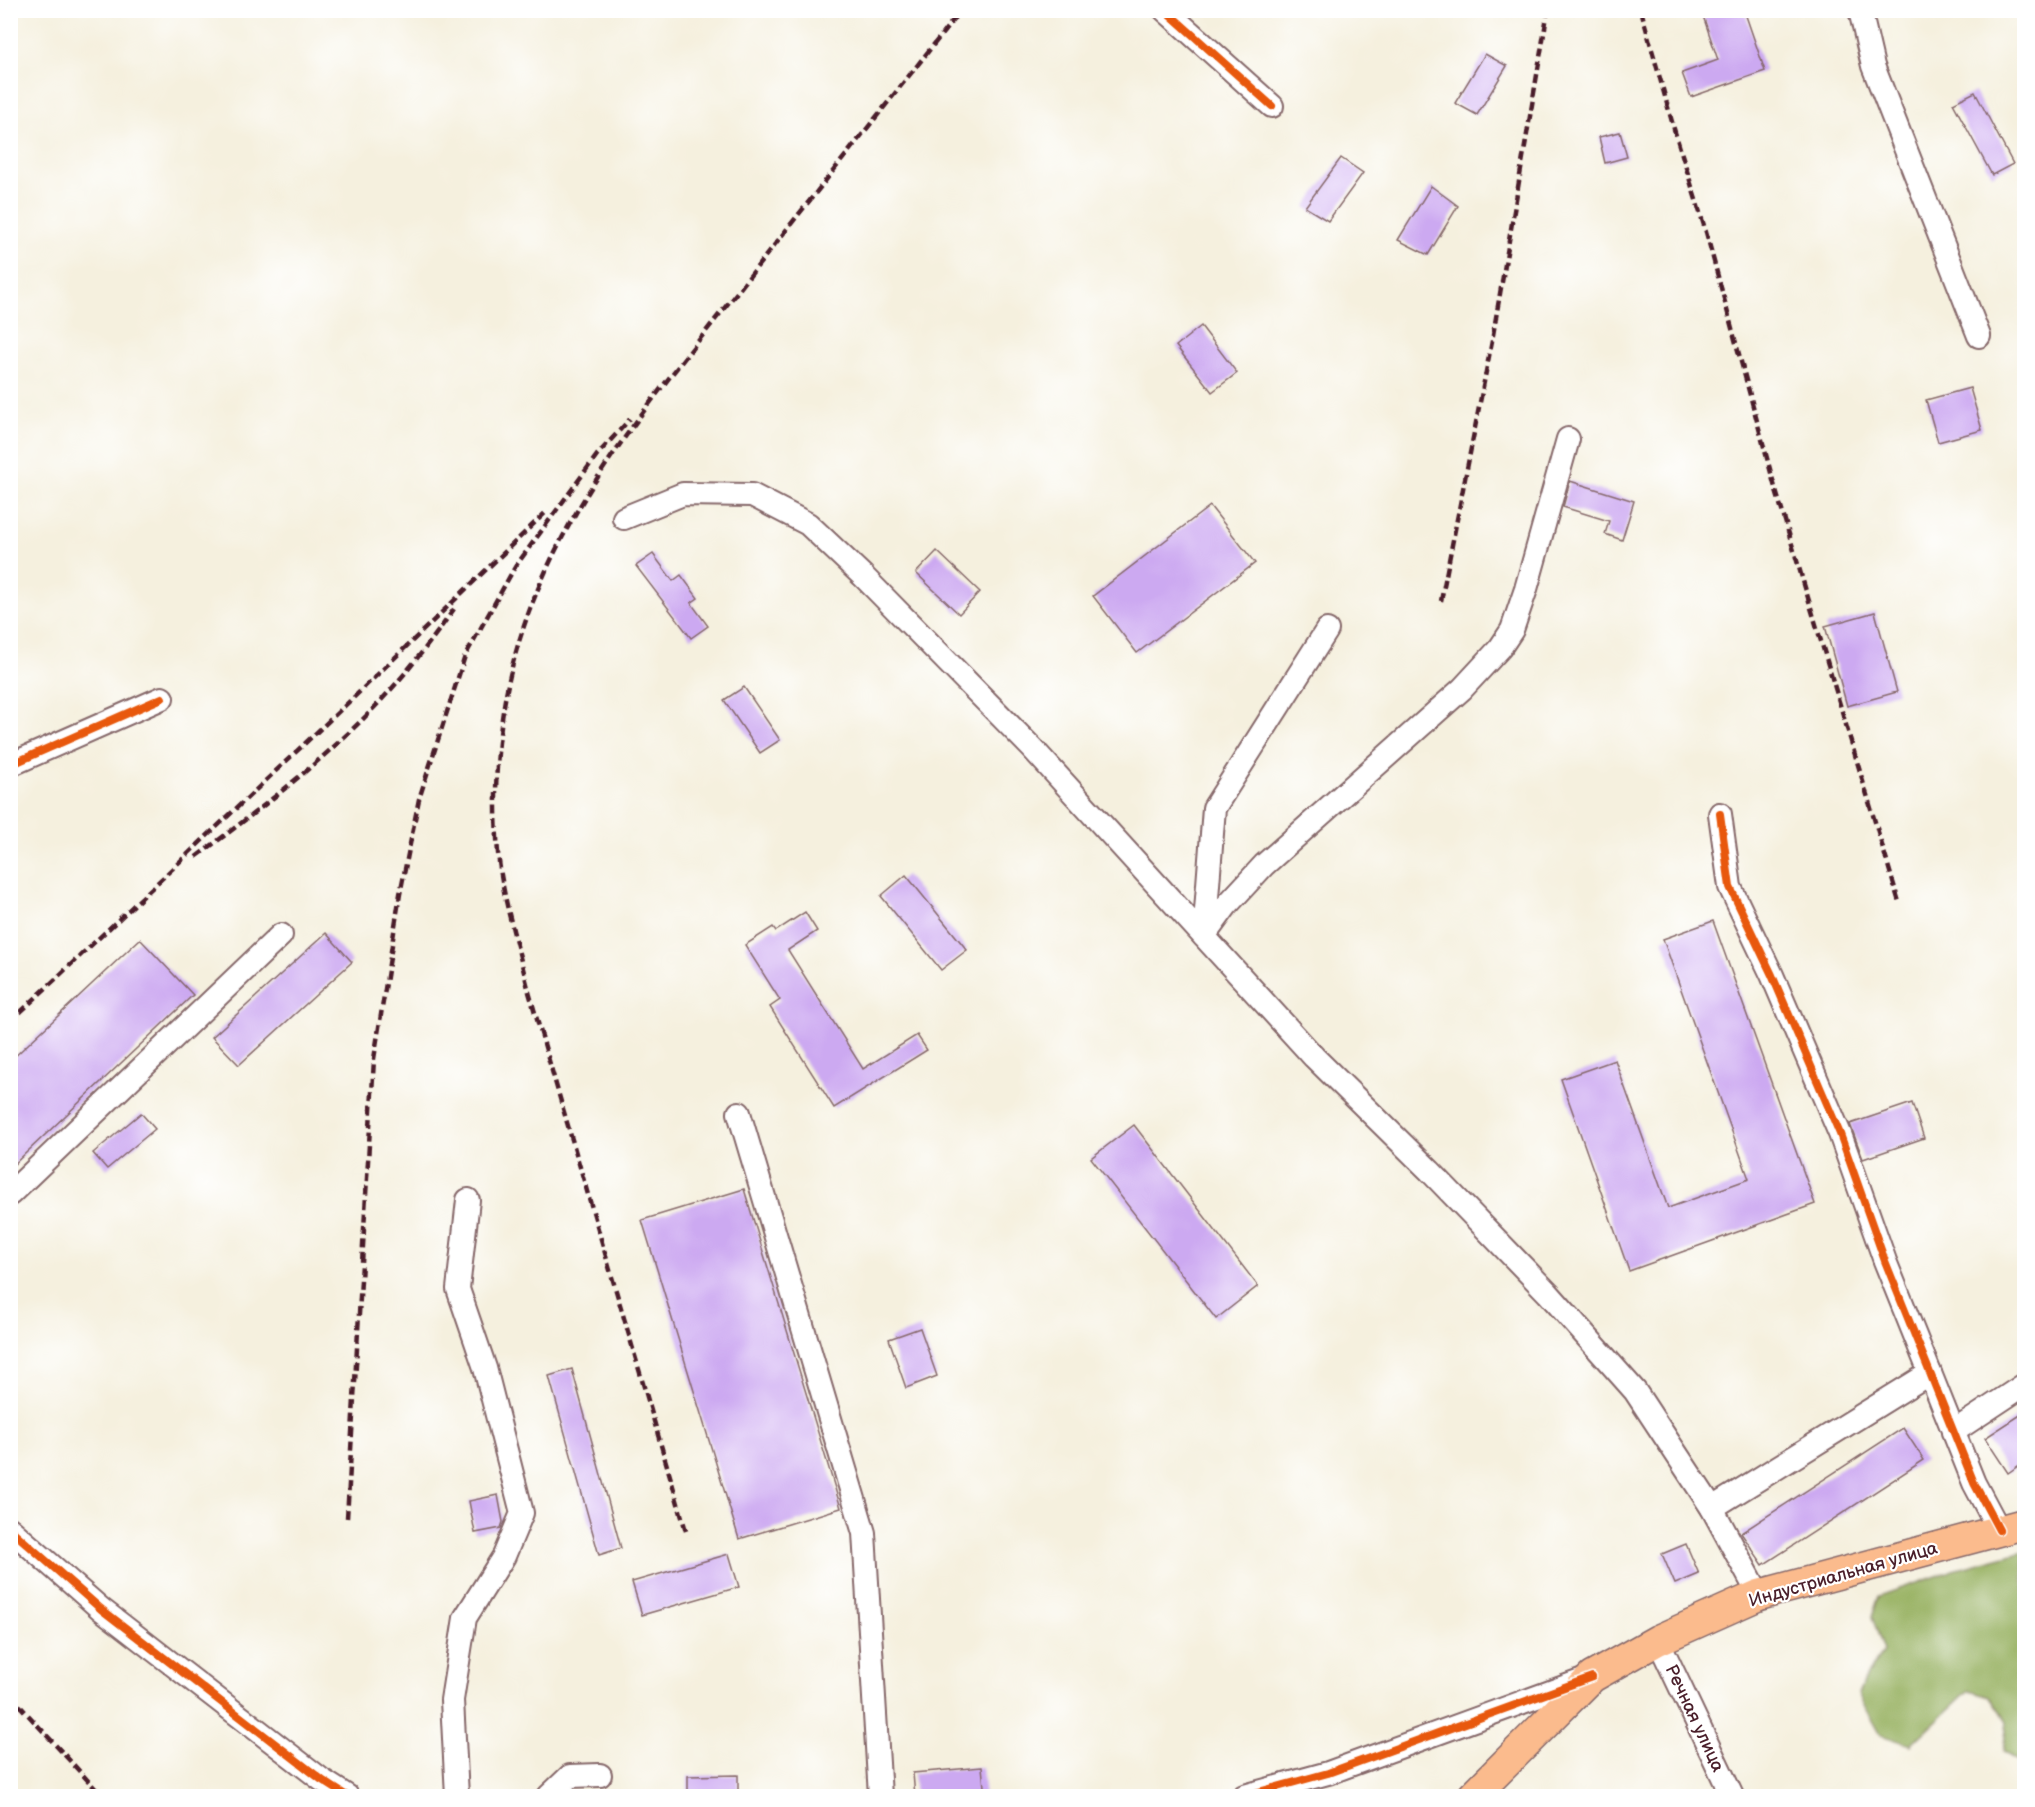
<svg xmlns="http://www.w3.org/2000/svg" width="2035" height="1807" viewBox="0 0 2035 1807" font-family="'Balsamiq Sans',sans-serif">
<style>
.forest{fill:#99b264;stroke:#726848;stroke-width:1.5}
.building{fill:#cca9f1}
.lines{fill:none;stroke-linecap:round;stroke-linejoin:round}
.minor-casing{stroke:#86686a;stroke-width:26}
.major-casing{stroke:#86686a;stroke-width:33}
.minor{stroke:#fff;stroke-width:22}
.major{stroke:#fbbb8d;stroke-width:30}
.rail{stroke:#4a1f2b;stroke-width:4.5;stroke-dasharray:9 4.5;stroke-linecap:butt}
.cycleway-casing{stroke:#fff;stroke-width:11}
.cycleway{stroke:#e8590c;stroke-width:8}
.labels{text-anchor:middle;stroke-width:4.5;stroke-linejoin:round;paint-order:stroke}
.street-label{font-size:18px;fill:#4a1f2b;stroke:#fff}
</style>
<rect width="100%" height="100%" fill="#fff"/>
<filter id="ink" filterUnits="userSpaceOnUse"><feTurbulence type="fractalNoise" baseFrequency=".0167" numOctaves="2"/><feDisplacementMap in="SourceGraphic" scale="12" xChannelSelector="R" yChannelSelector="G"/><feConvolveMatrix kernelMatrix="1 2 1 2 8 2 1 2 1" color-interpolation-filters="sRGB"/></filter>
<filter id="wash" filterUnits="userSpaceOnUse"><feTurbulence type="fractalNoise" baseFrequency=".008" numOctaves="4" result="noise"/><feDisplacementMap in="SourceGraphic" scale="24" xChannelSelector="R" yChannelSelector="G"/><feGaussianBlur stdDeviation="1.35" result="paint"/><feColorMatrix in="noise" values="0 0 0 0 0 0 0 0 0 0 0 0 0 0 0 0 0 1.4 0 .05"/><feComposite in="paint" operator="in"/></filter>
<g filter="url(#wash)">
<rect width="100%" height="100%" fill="#f5f0de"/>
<polygon class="forest" points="2024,1551 2024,1763 2021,1763 2003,1752 2007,1721 1990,1696 1969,1690 1911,1745 1881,1735 1858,1694 1872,1667 1884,1651 1872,1617 1879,1596 1954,1570"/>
<g id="blocks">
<g class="building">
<polygon points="1701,10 1744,10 1765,71 1691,97 1682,73 1718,60"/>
<polygon points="1485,54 1507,66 1477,115 1455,103"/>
<polygon points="1975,92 2013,164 1992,175 1953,103"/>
<polygon points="1620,132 1627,157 1605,163 1599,137"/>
<polygon points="1341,158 1363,173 1328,221 1305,207"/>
<polygon points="1431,186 1458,206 1428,255 1398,240"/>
<polygon points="1201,326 1237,373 1212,392 1176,346"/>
<polygon points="1970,388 1982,430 1938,442 1926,400"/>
<polygon points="1570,481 1634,501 1622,540 1605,534 1609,521 1563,507"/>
<polygon points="1210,506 1255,563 1137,653 1093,596"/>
<polygon points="937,551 980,592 959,614 916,573"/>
<polygon points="653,554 673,581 681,575 698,598 691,603 708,626 691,638 636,566"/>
<polygon points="1875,612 1897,692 1847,706 1825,626"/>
<polygon points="744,687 780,740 760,753 724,700"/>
<polygon points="906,875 967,950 941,970 881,896"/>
<polygon points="805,912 817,931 788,950 863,1069 917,1035 927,1050 834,1108 770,1007 780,1000 745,945 773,927 776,931"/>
<polygon points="1713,921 1815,1204 1629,1271 1561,1079 1615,1060 1668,1208 1749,1179 1663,939"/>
<polygon points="326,933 352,962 239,1065 212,1037"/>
<polygon points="140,939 193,995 10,1168 10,1061"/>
<polygon points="1912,1103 1924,1138 1863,1159 1850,1124"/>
<polygon points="141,1113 155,1129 107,1169 93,1153"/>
<polygon points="1134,1125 1258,1286 1216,1319 1091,1158"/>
<polygon points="744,1189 841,1508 739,1539 642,1220"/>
<polygon points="920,1328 937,1376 906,1388 889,1339"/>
<polygon points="572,1369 621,1548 599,1555 549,1376"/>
<polygon points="2025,1412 2025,1461 2008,1473 1985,1438"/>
<polygon points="1903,1428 1924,1460 1763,1565 1741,1533"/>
<polygon points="498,1495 503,1522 501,1528 475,1533 469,1501"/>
<polygon points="1686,1544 1699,1574 1675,1584 1662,1554"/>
<polygon points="729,1554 739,1587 642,1615 632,1582"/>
<polygon points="982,1767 985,1797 915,1797 913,1773"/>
<polygon points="738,1775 738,1797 688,1797 688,1776"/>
</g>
</g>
</g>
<g filter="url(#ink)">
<use href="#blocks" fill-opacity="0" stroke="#86686a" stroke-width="1.5"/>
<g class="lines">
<defs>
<g id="minor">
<polyline points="1165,10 1272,106"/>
<polyline points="1860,10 1873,66 1979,336"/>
<polyline points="624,518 683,494 752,495 808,524 863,576 1033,749 1314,1057 1430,1171 1548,1293 1635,1391 1712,1508 1759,1595"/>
<polyline points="10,765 162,698"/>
<polyline points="1720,814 1730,887 1772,975 1840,1134 1885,1261 1930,1373 1974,1483 1999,1530"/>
<polyline points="1204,936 1226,906 1264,865 1462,689 1500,648 1512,630 1526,589 1568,439"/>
<polyline points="1204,936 1214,808 1327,630"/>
<polyline points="739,1113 864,1533 880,1796"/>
<polyline points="10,1194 281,935"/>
<polyline points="1953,1432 2024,1385"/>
<polyline points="1712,1508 1930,1373"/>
<polyline points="10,1529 101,1609 322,1780 347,1796"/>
<polyline points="1658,1640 1732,1796"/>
<polyline points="457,1796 452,1700 465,1618 504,1556 522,1513 485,1368 458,1289 468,1200"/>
<polyline points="549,1796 570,1776 600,1775"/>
<polyline points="1244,1796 1328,1773 1586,1679"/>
</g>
<polyline id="major" points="1473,1796 1592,1677 1658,1640 1759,1595 2024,1524"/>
</defs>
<use href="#minor" class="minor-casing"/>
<use href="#major" class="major-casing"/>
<use href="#minor" class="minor"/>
<use href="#major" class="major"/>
<g class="rail">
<polyline points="1641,10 1674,129 1706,232 1774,484 1899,902"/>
<polyline points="1441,601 1492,341 1548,10"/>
<path d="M196 857C255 813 314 768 366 716 398 684 428 646 454 609"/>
<polyline points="10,1022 352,699 547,511"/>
<polyline points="347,1518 374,1059 400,894 419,799 465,656 515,567 597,455 630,419"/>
<path d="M686 1531 529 992C518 947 503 900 498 853 495 814 495 773 500 734 520 554 630 427 738 291 812 197 887 104 961 10"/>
<polyline points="10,1695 102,1796"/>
</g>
<defs>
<g id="cycleway">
<polyline points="1165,10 1272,106"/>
<polyline points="10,765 162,698"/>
<polyline points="1720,814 1730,887 1772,975 1840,1134 1885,1261 1930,1373 1974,1483 1999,1530"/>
<polyline points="10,1529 101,1609 322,1780 347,1796"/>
<polyline points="1244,1796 1328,1773 1592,1677"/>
</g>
</defs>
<use href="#cycleway" class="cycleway-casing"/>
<use href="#cycleway" class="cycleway"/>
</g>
</g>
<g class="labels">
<g class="street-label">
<text transform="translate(1843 1574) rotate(-16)" y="6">Индустриальная улица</text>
<text transform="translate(1695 1718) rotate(65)" y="6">Речная улица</text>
</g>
</g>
<rect width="2035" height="1807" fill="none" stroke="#fff" stroke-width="36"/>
</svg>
